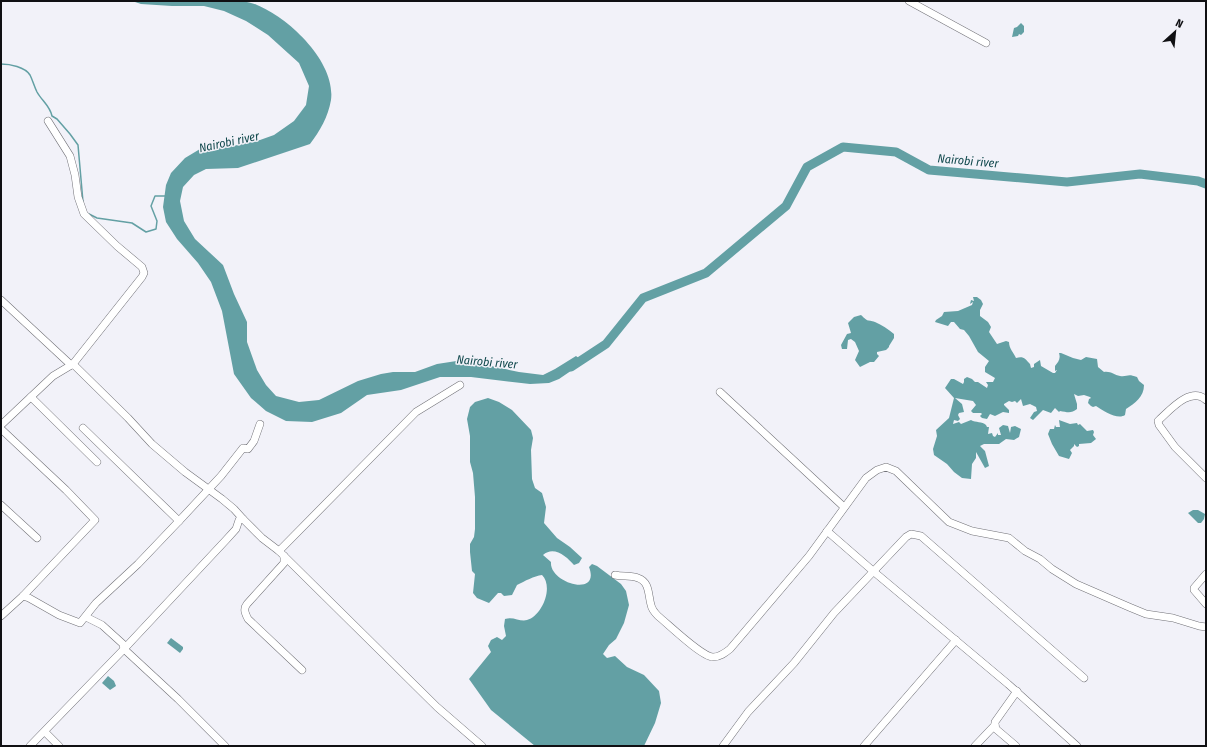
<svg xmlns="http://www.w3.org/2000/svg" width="1207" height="747" viewBox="0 0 1207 747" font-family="'Fira Sans Condensed',sans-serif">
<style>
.water{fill:#63a0a4}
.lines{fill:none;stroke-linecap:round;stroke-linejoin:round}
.stream{stroke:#63a0a4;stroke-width:1.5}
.river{stroke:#63a0a4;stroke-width:9}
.minor-casing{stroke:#717177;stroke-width:8}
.minor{stroke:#fff;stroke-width:7}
.labels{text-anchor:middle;stroke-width:3;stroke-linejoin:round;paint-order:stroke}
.water-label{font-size:12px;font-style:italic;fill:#10484c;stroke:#f2f2f9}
</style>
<rect width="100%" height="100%" fill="#f2f2f9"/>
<g class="water">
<path d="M132 1H242C247 2 253 3 257 5 289 18 336 62 331 100 328 117 320 131 310 144L238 168 206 169 194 175 183 187 180 201 184 221 195 239 223 265 234 294 247 322V342L257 370 266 385 276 396 299 402 319 400 358 381 381 374 393 372H415L437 364 463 360 519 372 543 375 555 369 576 356 584 362 559 379 549 383 530 384 471 377H440L401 390 367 395 341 413 312 422 286 421 266 411 251 398 234 374 222 311 211 282 198 263 177 239 166 222 163 207 166 185 171 173 185 158 200 149 233 146 260 140 274 135 294 121 306 105 309 86 299 63 268 35 246 21 224 11 204 6H172L141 4Z"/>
<polygon points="1021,23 1024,26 1024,32 1021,35 1019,34 1018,36 1012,37 1014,28 1017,27"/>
<path d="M973 297H977L981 300 983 304 980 310V316L988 322 991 327 989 332 997 344 1006 341 1009 342C1009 349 1014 353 1016 358 1024 356 1025 359 1030 364L1031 368 1034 367V364L1040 360 1041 366 1053 373H1055L1057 370 1055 371V366C1058 362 1061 359 1059 353H1061L1073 358 1081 360 1086 357 1097 359 1098 367 1104 372C1111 371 1114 375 1120 376 1128 377 1127 373 1137 377L1139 381 1144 385C1144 397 1135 403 1126 409L1125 415C1118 420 1103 411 1096 406L1093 407 1091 406 1088 403 1089 399 1091 398 1090 397 1084 395 1078 396 1074 394 1077 404V409C1071 414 1067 412 1060 411L1059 412 1055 408 1051 413 1043 410 1033 420 1030 418 1034 412 1037 411 1036 407 1030 404 1023 406 1021 399 1017 403 1015 401 1012 402 1009 401 1004 404V405L1009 410V413L1003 412 995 416 990 414 987 419 982 418 980 416 982 414 981 413H973L971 411 976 405 973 401 955 398 962 404 964 412 959 413 958 415 960 419 958 421 954 420 953 424 959 422 961 424 971 420C976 423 982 421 986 425L987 427H989L988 434 992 433 993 436 995 437 998 433V435H1001L999 428 1003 425 1008 426 1010 433 1011 427 1015 426 1021 429 1019 437 1014 440 1006 439 999 444H984L980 446 985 451 989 466 985 468 976 452V458L972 464 971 479 962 478 954 472 947 464 934 455 933 449 937 436 936 430 949 418 954 398 945 388 951 379H954L963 384 964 382V379L967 377 972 379 975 382H978L987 388 988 385 986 382H993L995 378 985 372V367L989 361 978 352 969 336 964 330 960 329 954 322H951L948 326 935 322 936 320 942 316 944 312 958 311 972 305 973 302 970 304 971 300 974 301Z"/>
<path d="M861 315C869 323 867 319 875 322 882 325 888 329 894 334V338L889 346V347L886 350 877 352V354L879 356 874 362H870L860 367 855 360 859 351 855 342 851 339 848 340 847 349H842L841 345 847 334 851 333 848 323 854 317Z"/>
<path d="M488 398 499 402 512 410 531 430 533 438 531 450 532 479 535 488 542 493 546 507 544 523 557 538 570 547 582 558 579 563 574 565C567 557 554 545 543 555L551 562C549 583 601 598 589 567L592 564 597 566 621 584 626 591 629 605 624 623 616 639 609 645 603 654 607 658 615 656 627 667 644 675 659 691 661 703 655 723 644 746H535L491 710 469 679 491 652 488 646 491 640 497 637 502 640 506 636 504 626 505 619C513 616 520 622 527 620 542 616 554 587 542 575 534 576 525 581 517 585L512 595 504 596 501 593H498L489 603 477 598 473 593 475 574 472 571 470 552V544L474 537 475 529V497L473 473 470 462V436L467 419 470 407 475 402Z"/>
<polygon points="1059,420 1070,424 1077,423 1078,425 1080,424 1087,431 1093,430 1094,432 1093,435 1096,439 1091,443 1079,444 1079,446 1077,447 1074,444 1074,446 1070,450 1072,453 1069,459 1059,456 1052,444 1048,434 1050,429 1054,429 1055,425 1056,427 1060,427"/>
<polygon points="1193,510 1198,510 1205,514 1204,519 1201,523 1198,523 1188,513"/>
<polygon points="171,638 183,647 183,649 180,653 167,643"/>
<polygon points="108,676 114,681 116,686 110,690 102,683"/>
</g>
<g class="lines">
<g class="stream">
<path d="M1 64C10 64 25 67 30 75 33 81 34 86 37 92 42 101 50 106 52 116L57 119 70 134 78 145 83 202"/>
<polyline points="89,214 97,218 132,223 146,232 156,229 157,221 151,206 155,196 165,196"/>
</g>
<polyline class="river" points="571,367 606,344 643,298 706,273 786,206 807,167 843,147 896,152 929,170 1067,182 1140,174 1198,181 1206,184"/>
<defs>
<g id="minor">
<polyline points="909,1 986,43"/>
<polyline points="1,300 71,365"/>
<polyline points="73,364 128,418 152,444 185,472 222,499 234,509 243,519"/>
<polyline points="720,392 844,507"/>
<polyline points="31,397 97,462"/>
<path d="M1206 400C1191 386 1171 409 1160 419L1158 421 1159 425 1175 447 1206 478"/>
<polyline points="1,425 53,376 73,364 142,277 144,273 142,267 117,246 84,214 78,197 75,175 70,156 48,121"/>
<polyline points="1,429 66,490 95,520 23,596 1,616"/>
<polyline points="1,505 37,538"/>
<polyline points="179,521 221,476 243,448 248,449 254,441 260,424"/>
<polyline points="827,531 873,571 1008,684 1077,746"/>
<polyline points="279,551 416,412 460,385"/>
<path d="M284 556V563L247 604C243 609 245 613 248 619L302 670"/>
<polyline points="1206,574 1194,588 1194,590 1206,604"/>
<path d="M615 575C623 577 630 575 638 578 650 582 648 595 651 605 652 610 655 613 658 616 669 625 702 657 713 657 720 657 725 653 730 649L809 556 866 478 877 470 886 467 896 471 949 522 972 531 1009 538 1025 551 1040 559 1052 569 1076 584 1129 607 1146 614 1173 618 1199 626 1206 627"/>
<polyline points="23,596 29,598 59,615 80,623 96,603 138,564 179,521 83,428"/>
<polyline points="86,617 102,625 123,644 124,649 178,699 225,746"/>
<polyline points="45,732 59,746"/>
<polyline points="30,746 124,649 226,540 236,529 239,520 243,519 262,538 279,551 437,707 482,746"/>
<polyline points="723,746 748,712 794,663 834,613 906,537 911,534 921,536 1084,678"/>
<polyline points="864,746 956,640"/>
<polyline points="975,746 995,725"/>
<polyline points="1016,746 996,729 995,725 995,722 1017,691"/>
</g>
</defs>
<use href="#minor" class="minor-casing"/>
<use href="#minor" class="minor"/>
</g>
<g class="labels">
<g class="water-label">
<text transform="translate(229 142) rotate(-12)" y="4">Nairobi river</text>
<text transform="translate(968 161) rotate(5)" y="4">Nairobi river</text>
<text transform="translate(487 362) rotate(5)" y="4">Nairobi river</text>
</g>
</g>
<rect width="1207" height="747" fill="none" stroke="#101013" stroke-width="4"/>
<g transform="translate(1175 32) rotate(27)" stroke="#f2f2f9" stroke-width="3" paint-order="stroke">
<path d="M0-3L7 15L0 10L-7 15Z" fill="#101013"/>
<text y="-6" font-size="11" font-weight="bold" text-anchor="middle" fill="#101013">N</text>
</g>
</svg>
